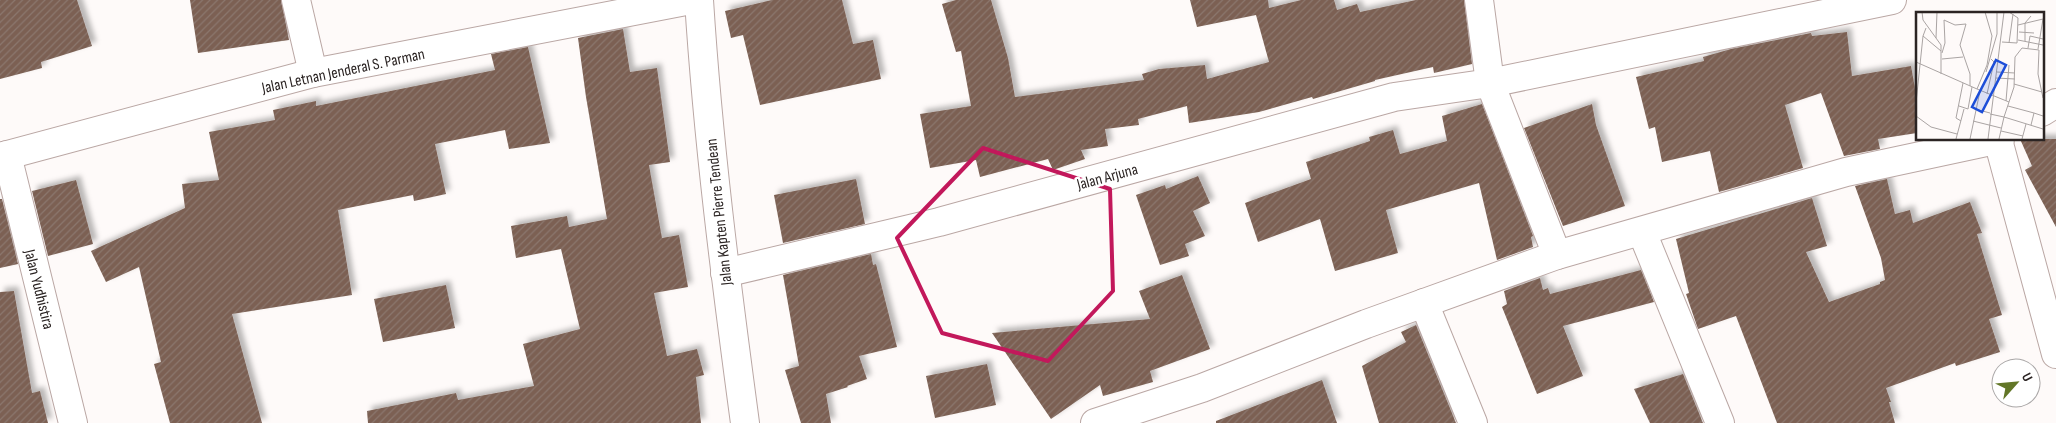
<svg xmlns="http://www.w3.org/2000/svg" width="2056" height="423" viewBox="0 0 2056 423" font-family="'Sofia Sans Condensed',sans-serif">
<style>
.building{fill:url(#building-hatch);filter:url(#shadow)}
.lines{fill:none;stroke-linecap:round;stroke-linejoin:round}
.minor-casing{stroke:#baa7a4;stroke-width:30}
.tertiary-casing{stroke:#baa7a4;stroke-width:30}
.secondary-casing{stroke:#baa7a4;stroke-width:30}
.minor{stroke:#fff;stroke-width:28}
.tertiary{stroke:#fff;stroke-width:28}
.secondary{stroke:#fff;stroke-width:28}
.marked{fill:none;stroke:#c2185b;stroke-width:4;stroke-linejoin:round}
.labels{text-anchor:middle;stroke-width:5;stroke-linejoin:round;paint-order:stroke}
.street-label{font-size:16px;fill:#2b2423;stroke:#fff}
.inset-road{fill:none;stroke:#aaa4a3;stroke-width:1}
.view{fill:#1d4ed8;fill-opacity:0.15;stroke:#1d4ed8;stroke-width:2.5}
.inset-edge{fill:none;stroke:#2b2423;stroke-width:2.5}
</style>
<defs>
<pattern id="building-hatch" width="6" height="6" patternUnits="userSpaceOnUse" patternTransform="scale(1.25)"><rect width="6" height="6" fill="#7b6053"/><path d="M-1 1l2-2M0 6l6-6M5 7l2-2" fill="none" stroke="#8c776e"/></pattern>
<filter id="shadow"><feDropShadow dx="4.5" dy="-4.5" stdDeviation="2.5" flood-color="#0004"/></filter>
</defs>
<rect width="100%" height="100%" fill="#fefaf9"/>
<g class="building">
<polygon points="0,0 77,0 92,46 41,62 42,68 0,79"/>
<polygon points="190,0 281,0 289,40 198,53"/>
<polygon points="772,0 842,0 853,44 873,40 881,79 760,105 743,35 731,38 725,11"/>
<polygon points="956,0 991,0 1008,58 1015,97 1144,80 1142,74 1159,69 1205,65 1207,79 1269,62 1256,15 1197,27 1190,0 1268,0 1269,8 1301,0 1334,0 1337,10 1357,4 1360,12 1416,0 1464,0 1472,64 1434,73 1433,67 1375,80 1375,81 1313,99 1312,97 1259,112 1189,123 1187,106 1138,119 1139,125 1105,129 1108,146 1081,150 1085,159 1053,170 1048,159 980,177 976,160 930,168 920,114 971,106 961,51 956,52 942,4"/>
<polygon points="623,29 630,72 657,68 670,162 649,165 662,238 679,235 688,287 654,293 667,356 697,349 704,375 696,377 701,423 368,423 367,411 456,393 458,400 534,386 523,344 580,329 561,249 516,258 511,226 567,216 569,227 607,219 586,97 578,38"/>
<polygon points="1847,32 1852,76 1911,66 1917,99 1917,133 1878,139 1880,149 1844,156 1821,93 1785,105 1803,168 1719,192 1710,151 1662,162 1655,127 1649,129 1636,77 1704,61 1703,57 1731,49 1811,33 1812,36"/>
<polygon points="528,47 550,143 509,149 505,130 435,144 446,194 414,201 413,195 338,210 352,295 232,314 262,423 170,423 154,364 161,362 139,267 106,282 91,251 185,208 182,184 219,180 209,132 275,120 273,110 316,101 316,106 495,70 491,54"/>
<polygon points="1482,104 1533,236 1531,237 1533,247 1497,260 1479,183 1386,210 1398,253 1335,271 1320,219 1258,242 1245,203 1311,179 1306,162 1370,141 1369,137 1393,130 1400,154 1447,141 1442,116"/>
<polygon points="1592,104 1596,125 1625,206 1563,226 1524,128"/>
<polygon points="2020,139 2056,139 2056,227 2025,170 2032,166"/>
<polygon points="1198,176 1210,203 1193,211 1205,236 1185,244 1189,256 1160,265 1136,195 1165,185 1166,189"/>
<polygon points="856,179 865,224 783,243 774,195"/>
<polygon points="1887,179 1895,214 1910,210 1913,223 1970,202 1982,233 1977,234 2002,315 1989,319 2000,352 1956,366 1955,363 1886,388 1891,402 1889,402 1895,423 1777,423 1736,316 1698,329 1686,294 1689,293 1676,239 1812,198 1827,246 1806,252 1829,302 1880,284 1880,282 1885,280 1881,258 1855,186"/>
<polygon points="76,180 93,244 48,256 32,191"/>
<polygon points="0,199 2,199 18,264 0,268"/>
<polygon points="871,254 873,265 876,264 897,347 859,356 867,379 847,386 848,387 826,394 831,423 801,423 785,370 799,366 783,275"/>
<polygon points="1641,270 1654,302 1563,326 1583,376 1537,394 1502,307 1507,304 1504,291 1540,278 1543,290 1548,288 1550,294"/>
<polygon points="1182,275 1210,349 1150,371 1153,382 1103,396 1100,385 1051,419 992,333 1150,319 1139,291"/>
<polygon points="446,285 455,328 383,342 374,299"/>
<polygon points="14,291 32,393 40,391 48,423 0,423 0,292"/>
<polygon points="1416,325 1456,423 1379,423 1362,366 1406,342 1401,332"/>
<polygon points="987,364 996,405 935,418 926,376"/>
<polygon points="1683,374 1703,423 1650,423 1634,389"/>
<polygon points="1322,380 1337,423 1216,423 1216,421"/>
</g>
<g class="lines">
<defs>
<g id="minor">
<polyline points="296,0 313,73"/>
<polyline points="1479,0 1490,83 1557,255"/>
<polyline points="2042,112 2056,103"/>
<polyline points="1998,140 2056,354"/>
<polyline points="7,155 73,423"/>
<polyline points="1642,232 1720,423"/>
<polyline points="725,273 939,222 1394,97 1490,83 1892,0"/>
<polyline points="1424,303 1473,423"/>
<polyline points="1095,423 1202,388 1366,324 1557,255 1846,172 2000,139"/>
</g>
<polyline id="tertiary" points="0,157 313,73 691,0"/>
<path id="secondary" d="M699 0C708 142 726 282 745 423"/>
</defs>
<use href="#minor" class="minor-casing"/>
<use href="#tertiary" class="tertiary-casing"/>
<use href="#secondary" class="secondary-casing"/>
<use href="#minor" class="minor"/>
<use href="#tertiary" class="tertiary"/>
<use href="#secondary" class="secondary"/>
</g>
<path class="marked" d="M983 148 1110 189 1113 291 1048 361 942 333 897 238Z"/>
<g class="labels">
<g class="street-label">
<text transform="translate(343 70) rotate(-12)" y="6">Jalan Letnan Jenderal S. Parman</text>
<text transform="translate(1107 176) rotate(-15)" y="6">Jalan Arjuna</text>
<text transform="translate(718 212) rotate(-96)" y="6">Jalan Kapten Pierre Tendean</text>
<text transform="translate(40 289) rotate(76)" y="6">Jalan Yudhistira</text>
</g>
</g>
<g transform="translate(1916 12)">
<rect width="128" height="128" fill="#fefaf9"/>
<path class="inset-road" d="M6 0 7 8 25 33V62M69 0 76 24 71 53 61 77 93 90 88 105 127 117M93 0 102 6 101 31M102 13 127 7 122 37M10 16 7 24 25 39M103 20 118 21M20 26 21 0M102 28 127 33M109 29V11L115 4M86 30 101 31M93 31 97 2M112 36 114 24 127 27M26 41 29 31 28 8 39 13 50 12 44 33 54 62V74M26 47 47 45M0 50 61 77M70 60 81 22V0M81 60 99 61M80 66 99 67M98 72 126 80M71 82 78 50 75 47M90 89 93 53M93 90 98 75 99 45 106 36 123 38 122 62 127 86M0 91 7 24M43 94 52 97 56 75M92 94 118 101M59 97 74 101M74 102 88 105 83 127M0 104 15 115 41 122M45 109 40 106 47 71M57 109 85 116M115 113 118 101 127 104M85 119 107 124M40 127 48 97M54 127 64 79M72 127 88 0M106 127 110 112"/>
<path class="view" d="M80 48 90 53 66 100 56 95Z"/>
<rect width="128" height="128" class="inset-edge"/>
</g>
<g transform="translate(2016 383) rotate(63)"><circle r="24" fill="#ffffff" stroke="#aaa7a7"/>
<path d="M0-4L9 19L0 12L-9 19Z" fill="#627627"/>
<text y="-8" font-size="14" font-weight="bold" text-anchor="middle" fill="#2b2423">U</text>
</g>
</svg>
